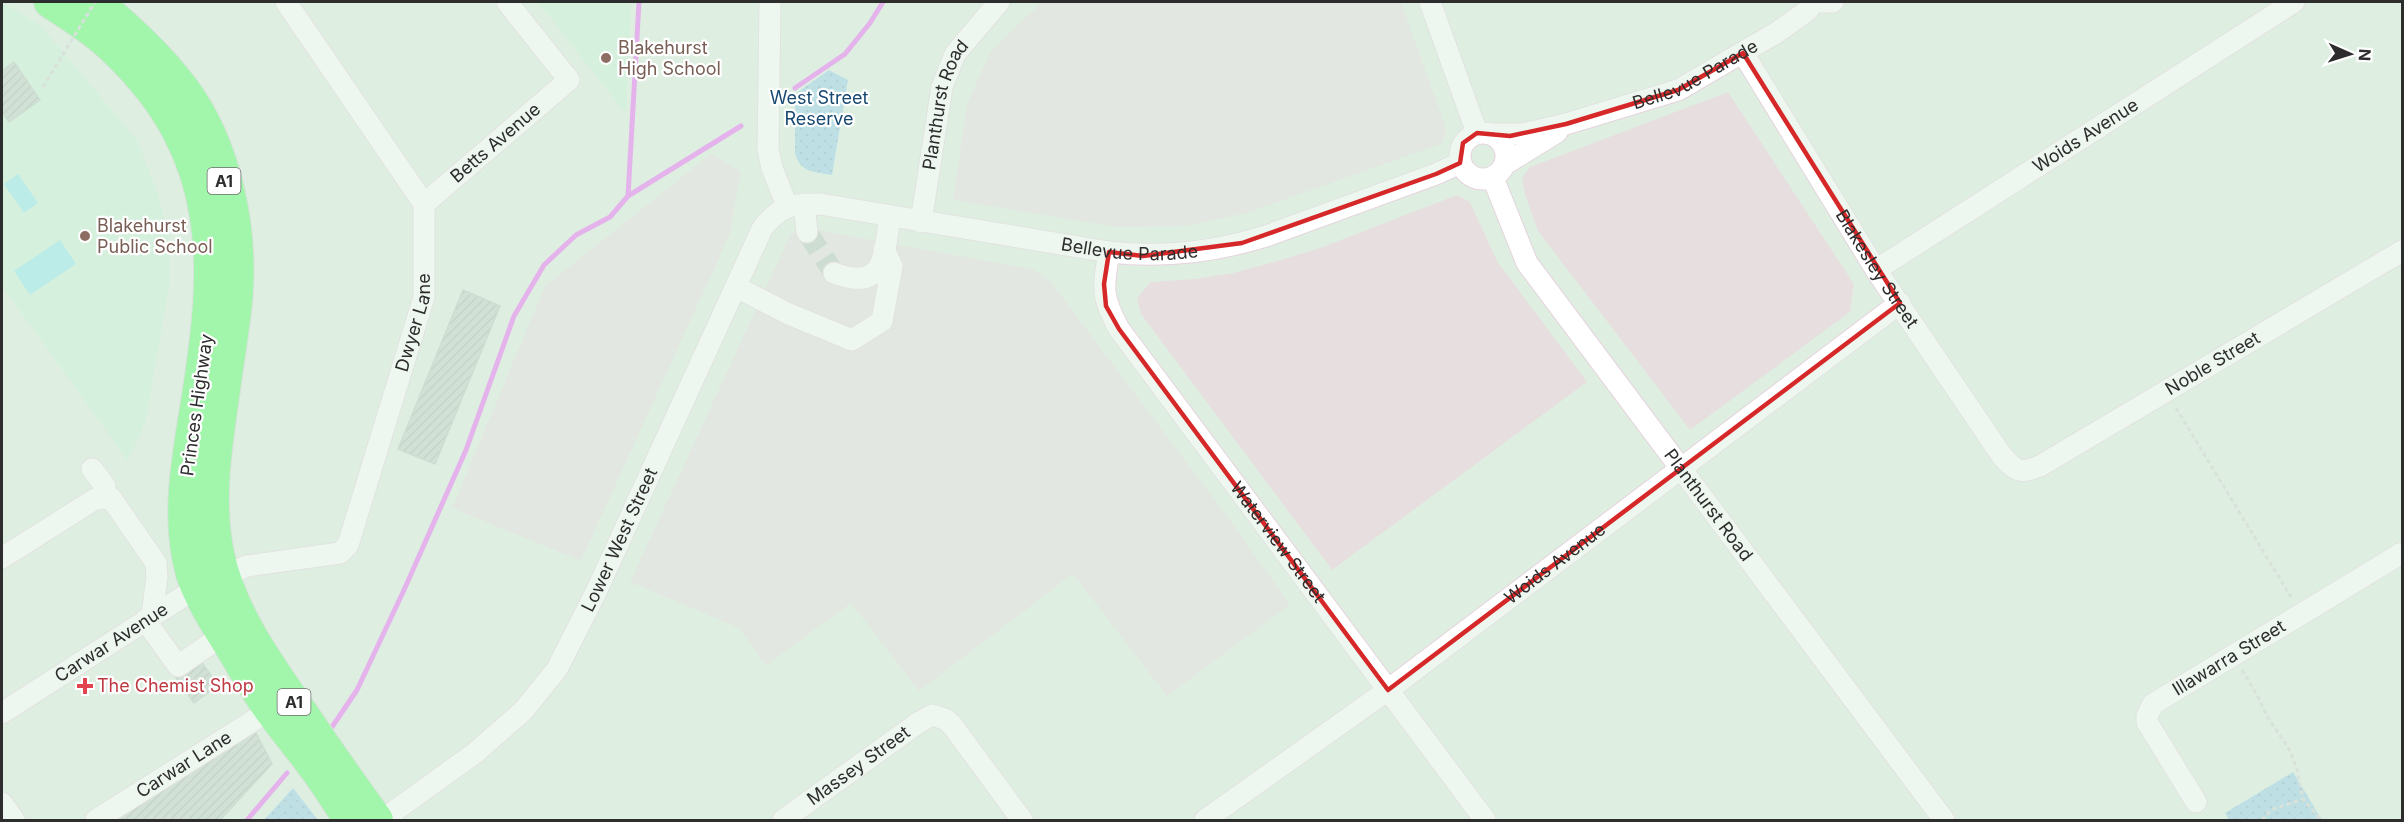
<svg xmlns="http://www.w3.org/2000/svg" width="2404" height="822" viewBox="0 0 2404 822" font-family="Inter,sans-serif">
<style>
.industrial{fill:#e7dfdf}
.education{fill:#cdf1d9}
.park{fill:url(#park-dots)}
.pitch{fill:#93e8f0}
.lines{fill:none;stroke-linecap:round;stroke-linejoin:round}
.stream{stroke:#ed6cf6;stroke-width:5}
.building{fill:url(#building-hatch);stroke:#b7cbbd;stroke-width:1.5}
.minor-tunnel{stroke:#bbc8be;stroke-width:21;stroke-dasharray:21 10;stroke-linecap:butt}
.minor-casing{stroke:#e6d3dd;stroke-width:23}
.highway-casing{stroke:#d1d1d1;stroke-width:34}
.path{stroke:#d1d1d1;stroke-width:3;stroke-dasharray:4.5 3;stroke-linecap:butt}
.minor{stroke:#fff;stroke-width:21}
.highway{stroke:#59ff69;stroke-width:32}
.path-bridge{stroke:#d1d1d1;stroke-width:3;stroke-dasharray:4.5 3;stroke-linecap:butt}
.marked{fill:none;stroke:#d62828;stroke-width:4.5;stroke-linejoin:round}
.education-dot{fill:#8d6e63;stroke:#fff;stroke-width:2}
.health-dot{fill:#e0444e;stroke:#fff;stroke-width:2}
.labels{text-anchor:middle;stroke-width:4.5;stroke-linejoin:round;paint-order:stroke}
.shield{fill:#fff;stroke:#6c6c6c;stroke-width:1.5}
.shield-label{font-size:16px;font-weight:bold;fill:#2d2d2d}
.education-label{font-size:18px;fill:#785e54;stroke:#fff;text-anchor:start}
.street-label{font-size:18px;fill:#2d2d2d;stroke:#fff}
.park-label{font-size:18px;fill:#164770;stroke:#fff}
.health-label{font-size:18px;fill:#be3a42;stroke:#fff;text-anchor:start}
</style>
<defs>
<pattern id="park-dots" width="8" height="8" patternUnits="userSpaceOnUse" patternTransform="scale(1.5)"><rect width="8" height="8" fill="#98cee8"/><path d="M2 2h.1M6 6h.1" fill="none" stroke="#83b1c7" stroke-width="1.8" stroke-linecap="round"/></pattern>
<pattern id="building-hatch" width="6" height="6" patternUnits="userSpaceOnUse" patternTransform="scale(1.5)"><rect width="6" height="6" fill="#c4d1c7"/><path d="M-1 1l2-2M0 6l6-6M5 7l2-2" fill="none" stroke="#a9b4ab"/></pattern>
</defs>
<rect width="100%" height="100%" fill="#deefe2"/>
<g class="industrial">
<polygon points="1042,2 1401,2 1447,130 1441,144 1247,213 1186,226 1116,227 953,200 967,104 990,52"/>
<polygon points="1728,92 1854,284 1850,312 1690,430 1538,231 1525,195 1522,178 1530,167"/>
<polygon points="711,154 741,171 730,234 581,561 452,508 545,286"/>
<polygon points="1457,195 1470,202 1497,261 1587,382 1332,570 1141,314 1137,298 1151,282 1194,279 1233,273 1274,262 1320,248"/>
<polygon points="812,229 1032,269 1051,282 1228,517 1290,605 1167,696 1073,574 919,691 851,603 766,666 739,628 630,582 791,233"/>
</g>
<g class="education">
<polygon points="2,2 41,26 137,140 157,191 166,224 170,249 170,280 146,419 128,461 2,286"/>
<polygon points="538,2 631,2 626,114"/>
</g>
<g class="park">
<path d="M829 70 848 80 832 175C815 172 800 173 795 153V94Z"/>
<polygon points="2293,772 2322,820 2229,820 2225,813"/>
<polygon points="293,788 318,820 264,820"/>
</g>
<g class="pitch">
<polygon points="18,174 38,203 24,213 4,184"/>
<polygon points="60,240 76,264 30,295 14,271"/>
</g>
<g class="lines">
<g class="stream">
<polyline points="795,88 845,54 870,23 883,2"/>
<polyline points="628,196 639,2"/>
<polyline points="332,727 357,690 404,590 466,450 514,316 544,265 576,235 610,217 628,196 741,126"/>
<polyline points="247,820 287,773"/>
</g>
</g>
<g class="building">
<polygon points="14,62 40,100 9,122 2,111 2,71"/>
<polygon points="463,290 500,306 435,464 398,449"/>
<polygon points="200,660 218,685 194,703 176,678"/>
<polygon points="254,729 272,764 220,820 112,820"/>
</g>
<g class="lines">
<polyline class="minor-tunnel" points="807,232 834,273"/>
<defs>
<g id="minor">
<polyline points="770,2 768,149 772,168 787,206"/>
<polyline points="1430,2 1477,133"/>
<polyline points="1820,2 1833,2"/>
<path id="s1" d="M1743 53 1876 270 2002 456C2016 472 2020 474 2040 466L2402 251"/>
<circle cx="1483" cy="156" r="23"/>
<path id="s2" d="M1492 134H1523L1566 124 1678 90 1776 33 1807 11 1813 2"/>
<polyline points="1505,164 1557,132"/>
<path id="s3" d="M1493 178 1527 263 1944 820"/>
<path id="s4" d="M424 204 569 80 507 2"/>
<polyline points="804,204 807,232"/>
<path id="s5" d="M921 222 942 87 955 54 999 2"/>
<path id="s6" d="M1109 252C1103 288 1101 296 1119 329L1485 820"/>
<path id="s7" d="M1876 270 2294 2"/>
<path d="M834 273C886 293 884 254 890 216"/>
<polyline points="736,287 789,314 852,340 882,321 892,266 884,249"/>
<polyline points="92,469 105,486 102,497"/>
<polyline points="2,558 95,499 111,498 156,563 157,577 152,615"/>
<polyline points="145,620 178,666 223,635"/>
<path id="s8" d="M2 713 198 587 247 566 340 553 348 545 424 297V204L286 2"/>
<path id="s9" d="M2196 802 2147 722V716L2153 704 2402 553"/>
<polyline points="2,803 14,820"/>
<path id="s10" d="M96 820 270 710"/>
<path id="s11" d="M382 820 475 753 523 711 557 669 597 590 762 229C780 205 792 204 820 204L1109 252C1163 258 1215 252 1266 236L1436 174 1460 163"/>
<path id="s12" d="M783 820 918 723 932 715 945 719 952 725 1022 820"/>
<path id="s13" d="M1205 820 1388 690 1900 303"/>
</g>
<g id="highway">
<path d="M50 2C73 17 97 32 117 52 225 156 219 266 197 402 188 457 176 519 192 574 201 601 219 628 234 652 246 672 257 692 271 711 284 729 298 745 311 763 325 781 337 801 350 820"/>
<path d="M97 2C128 29 159 56 184 90 224 144 241 223 237 290 235 323 228 357 224 390 216 445 207 499 218 554 231 616 271 668 306 719 329 753 353 787 377 820"/>
</g>
</defs>
<use href="#minor" class="minor-casing"/>
<use href="#highway" class="highway-casing"/>
<g class="path">
<polyline points="2176,408 2291,597"/>
<polyline points="2242,670 2258,697 2267,716 2289,749 2297,769 2303,799 2321,820"/>
<polyline points="2262,820 2271,810 2303,799"/>
</g>
<use href="#minor" class="minor"/>
<use href="#highway" class="highway"/>
<polyline class="path-bridge" points="43,87 95,2"/>
</g>
<path d="M0 0H2404V822H0ZM1743 53 1900 303 1388 690 1119 329 1106 306 1104 284 1109 252 1143 256 1242 243 1436 174 1460 163 1463 143 1477 133 1510 136 1566 124 1678 90Z" fill="#deefe2" fill-opacity=".55" fill-rule="evenodd"/>
<path class="marked" d="M1743 53 1900 303 1388 690 1119 329 1106 306 1104 284 1109 252 1143 256 1242 243 1436 174 1460 163 1463 143 1477 133 1510 136 1566 124 1678 90Z"/>
<g class="education-dot">
<circle cx="606" cy="58" r="6"/>
<circle cx="85" cy="236" r="6"/>
</g>
<path class="health-dot" d="M82 677h6v6h6v6h-6v6h-6v-6h-6v-6h6z"/>
<g class="labels">
<g class="shield">
<rect x="207.5" y="168" width="33" height="26" rx="4.5"/>
<rect x="277.5" y="689" width="33" height="26" rx="4.5"/>
</g>
<g class="shield-label">
<text x="224" y="187">A1</text>
<text x="294" y="708">A1</text>
</g>
<g class="education-label">
<text x="618" y="54">Blakehurst<tspan x="618" dy="21">High School</tspan></text>
<text x="97" y="232">Blakehurst<tspan x="97" dy="21">Public School</tspan></text>
</g>
<g class="street-label">
<text dy="6" stroke="none"><textPath href="#s2" startOffset="214">Bellevue Parade</textPath></text>
<text dy="6" stroke="none"><textPath href="#s5" startOffset="120">Planthurst Road</textPath></text>
<text dy="6" stroke="none"><textPath href="#s7" startOffset="249">Woids Avenue</textPath></text>
<text dy="6" stroke="none"><textPath href="#s4" startOffset="94">Betts Avenue</textPath></text>
<text dy="6" stroke="none"><textPath href="#s11" startOffset="1098">Bellevue Parade</textPath></text>
<text dy="6" stroke="none"><textPath href="#s1" startOffset="254">Blakesley Street</textPath></text>
<text dy="6" stroke="none"><textPath href="#s8" startOffset="624">Dwyer Lane</textPath></text>
<text dy="6" stroke="none"><textPath href="#s1" startOffset="724">Noble Street</textPath></text>
<text transform="translate(197 405) rotate(-82)" y="6">Princes Highway</text>
<text dy="6" stroke="none"><textPath href="#s3" startOffset="394">Planthurst Road</textPath></text>
<text dy="6" stroke="none"><textPath href="#s11" startOffset="376">Lower West Street</textPath></text>
<text dy="6" stroke="none"><textPath href="#s6" startOffset="346">Waterview Street</textPath></text>
<text dy="6" stroke="none"><textPath href="#s13" startOffset="434">Woids Avenue</textPath></text>
<text dy="6" stroke="none"><textPath href="#s8" startOffset="130">Carwar Avenue</textPath></text>
<text dy="6" stroke="none"><textPath href="#s9" startOffset="202">Illawarra Street</textPath></text>
<text dy="6" stroke="none"><textPath href="#s10" startOffset="104">Carwar Lane</textPath></text>
<text dy="6" stroke="none"><textPath href="#s12" startOffset="93">Massey Street</textPath></text>
</g>
<g class="park-label">
<text x="819" y="104">West Street<tspan x="819" dy="21">Reserve</tspan></text>
</g>
<g class="health-label">
<text x="97" y="692">The Chemist Shop</text>
</g>
</g>
<rect width="2404" height="822" fill="none" stroke="#2d2d2d" stroke-width="6"/>
<g transform="translate(2350 54) rotate(93)" stroke="#ffffff" stroke-width="4.5" paint-order="stroke">
<path d="M0-4.5L10 22L0 15L-10 22Z" fill="#2d2d2d"/>
<text y="-9" font-size="16" font-weight="bold" text-anchor="middle" fill="#2d2d2d">N</text>
</g>
</svg>
